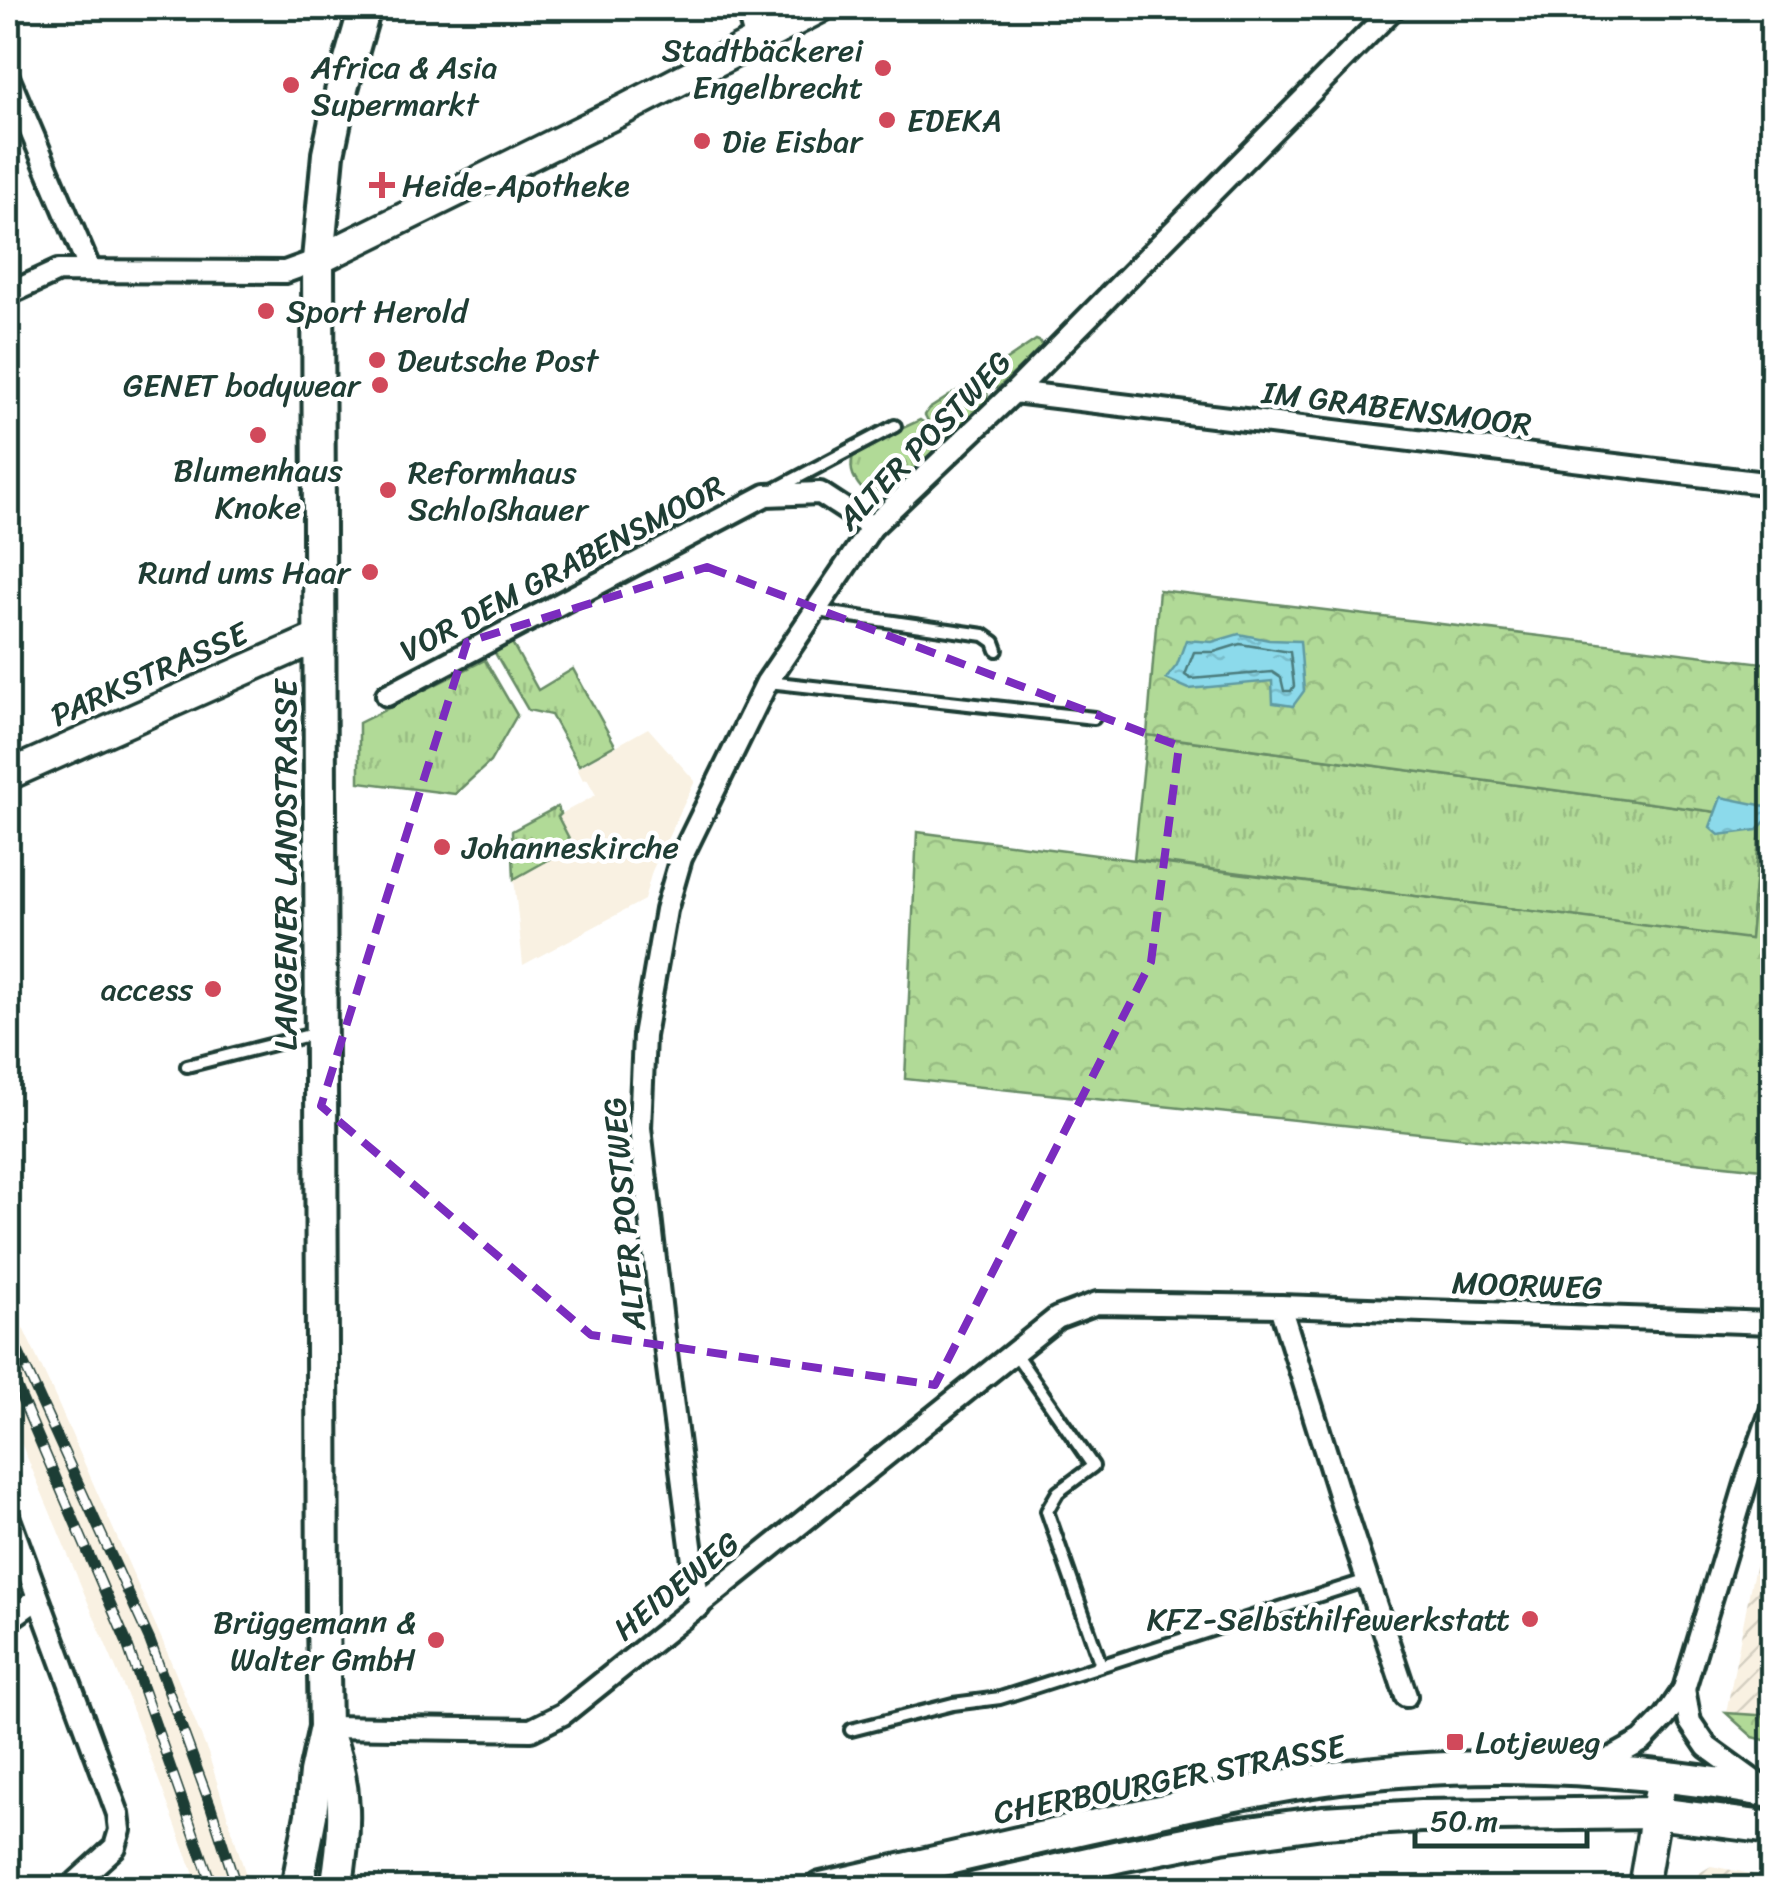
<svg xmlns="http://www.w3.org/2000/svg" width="1780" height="1896" viewBox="0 0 1780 1896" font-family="Sriracha,sans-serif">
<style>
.built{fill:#f9f1e2}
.industrial{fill:url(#industrial-furrows)}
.grass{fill:url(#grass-tufts);stroke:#688c66;stroke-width:2.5}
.forest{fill:url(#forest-crowns);stroke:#688c66;stroke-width:2.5}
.water{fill:url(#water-ripples);stroke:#609ba2;stroke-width:2.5}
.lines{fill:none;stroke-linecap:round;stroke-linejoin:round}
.shore{stroke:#4b7c7d;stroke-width:2.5}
.lane-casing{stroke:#1f3d34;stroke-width:18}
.street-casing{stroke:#1f3d34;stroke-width:28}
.secondary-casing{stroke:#1f3d34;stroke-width:35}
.primary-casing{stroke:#1f3d34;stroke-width:38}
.lane{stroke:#fff;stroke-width:10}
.street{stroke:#fff;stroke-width:20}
.secondary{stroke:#fff;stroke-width:28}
.primary{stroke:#fff;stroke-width:30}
.rail-casing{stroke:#1f3d34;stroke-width:11}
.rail{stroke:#fff;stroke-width:8;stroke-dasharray:22;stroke-linecap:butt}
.marked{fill:none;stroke:#7b2cbf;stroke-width:8;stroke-dasharray:20 12;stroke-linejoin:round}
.poi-dot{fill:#d1495b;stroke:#fff;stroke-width:4}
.labels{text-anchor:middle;stroke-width:9;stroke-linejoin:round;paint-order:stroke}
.poi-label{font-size:32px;fill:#1f3d34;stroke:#fff;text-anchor:start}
.street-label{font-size:32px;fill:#1f3d34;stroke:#fff}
</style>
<defs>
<pattern id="industrial-furrows" width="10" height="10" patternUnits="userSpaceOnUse" patternTransform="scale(2.5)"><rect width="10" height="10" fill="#f9f1e2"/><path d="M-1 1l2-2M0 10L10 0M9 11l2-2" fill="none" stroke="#d5d0c2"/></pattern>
<pattern id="grass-tufts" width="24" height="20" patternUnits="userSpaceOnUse" patternTransform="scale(2.5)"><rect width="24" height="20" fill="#b1da97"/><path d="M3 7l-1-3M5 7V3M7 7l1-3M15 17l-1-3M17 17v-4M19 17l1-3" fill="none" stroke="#98bc83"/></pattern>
<pattern id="forest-crowns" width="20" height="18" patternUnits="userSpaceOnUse" patternTransform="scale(2.5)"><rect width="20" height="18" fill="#b1da97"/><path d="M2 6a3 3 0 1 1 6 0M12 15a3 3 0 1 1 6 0" fill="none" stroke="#98bc83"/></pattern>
<pattern id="water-ripples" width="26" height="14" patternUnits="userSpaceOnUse" patternTransform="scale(2.5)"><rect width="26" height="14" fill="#8cdaeb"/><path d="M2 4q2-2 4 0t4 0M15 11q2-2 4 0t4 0" fill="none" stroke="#78bcca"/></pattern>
</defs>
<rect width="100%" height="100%" fill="#fff"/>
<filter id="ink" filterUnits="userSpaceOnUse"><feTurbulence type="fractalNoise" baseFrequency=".01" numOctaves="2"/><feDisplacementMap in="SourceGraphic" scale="20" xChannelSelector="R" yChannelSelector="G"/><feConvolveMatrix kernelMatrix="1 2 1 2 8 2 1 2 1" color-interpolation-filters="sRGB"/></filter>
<g filter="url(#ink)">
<g class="built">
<polygon points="648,728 695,781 652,871 644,900 523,965 514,879 573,846 557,816 596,795 587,779 583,780 577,768"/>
<polygon points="8,1296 53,1392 163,1642 208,1753 250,1888 199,1888 127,1695 8,1412"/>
</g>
<g class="industrial">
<polygon points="1772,1499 1772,1716 1726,1713 1751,1584"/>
<polygon points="1711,1866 1772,1878 1772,1888 1691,1888 1699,1873"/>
</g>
<g class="grass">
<polygon points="1036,340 1041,342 1042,346 1038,351 999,387 992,388 986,382 985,374"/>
<polygon points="974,380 987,389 988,404 957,427 939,430 929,423 925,415 929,409"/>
<path d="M920 420 939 432 955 430 901 484 877 491 862 489C851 476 849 467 854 451Z"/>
<polygon points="512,643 538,690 573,669 615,745 579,765 551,715 528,710 495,653"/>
<polygon points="485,660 517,715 490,762 455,794 359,782 359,723"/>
<polygon points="1147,735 1761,818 1750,940 1134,859"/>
<polygon points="557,807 561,814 558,817 573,846 514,879 512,831"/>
</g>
<g class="forest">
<polygon points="1159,590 1772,664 1772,1170 905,1079 917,832 1750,939 1761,818 1147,735"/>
<polygon points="1726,1713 1772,1716 1772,1742 1753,1737"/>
</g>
<g class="water">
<polygon points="1239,634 1269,640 1300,641 1304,691 1293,706 1273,703 1272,681 1189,689 1166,679 1177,665 1186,640 1212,642"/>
<polygon points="1721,797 1770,807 1769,817 1757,830 1719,835 1710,827"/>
</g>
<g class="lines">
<polygon class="shore" points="1240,644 1290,652 1294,686 1291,691 1284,691 1281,678 1272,672 1191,679 1185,675 1194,652 1214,652"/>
<defs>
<g id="lane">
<polyline points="776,489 895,426"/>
<polyline points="817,611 984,635 994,642 997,650"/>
<polyline points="768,682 1094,718"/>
<polyline points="187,1066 317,1033"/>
<polyline points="1014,1352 1093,1466 1058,1492 1047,1511 1101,1665"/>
<polyline points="851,1730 953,1704 1000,1698 1367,1580"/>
</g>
<g id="street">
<polyline points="747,8 756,41"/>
<polyline points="8,77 90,270"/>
<polyline points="8,294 58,271 285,272 318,260"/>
<polyline points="1014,392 1772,484"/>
<polyline points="387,695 766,495 820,493 872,527"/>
<polyline points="1280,1306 1772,1323"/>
<polyline points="8,1516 118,1814 120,1830 115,1847 70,1888"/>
<polyline points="699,1607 663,1330 640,1128 644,1036 666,910 681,858 767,682 872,527 1014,392 1394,8"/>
<polyline points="8,1620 37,1599"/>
<polyline points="1684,1689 1690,1722 1707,1747 1762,1787"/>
<polyline points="325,1727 531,1730 563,1714 1057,1318 1097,1303 1280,1306 1342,1504 1406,1696"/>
<polyline points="1592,1769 1642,1741 1665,1717 1684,1689 1748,1477 1772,1409"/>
</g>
<g id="secondary">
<polyline points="318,260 623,110 820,8"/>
<polyline points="8,775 319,637"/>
<polyline points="1643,1888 1662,1776"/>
</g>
<g id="primary">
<path d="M326 1730C348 1785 346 1831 336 1888"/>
<polyline points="297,1888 311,1815 315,1773 325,1727 323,1621 318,260 328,154 341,92 365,8"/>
<path d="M821 1888C910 1868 999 1848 1088 1827 1164 1810 1241 1792 1319 1780 1468 1758 1624 1766 1772 1792"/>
<polyline points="977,1888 1120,1856 1221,1836 1323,1822 1421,1816 1656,1813 1772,1828"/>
</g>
</defs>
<use href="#lane" class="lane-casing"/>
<use href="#street" class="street-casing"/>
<use href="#secondary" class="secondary-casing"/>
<use href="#primary" class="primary-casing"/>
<use href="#lane" class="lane"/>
<use href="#street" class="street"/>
<use href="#secondary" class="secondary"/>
<use href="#primary" class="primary"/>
<defs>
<g id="rail">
<polyline points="8,1329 150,1641 211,1807 237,1888"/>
<polyline points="8,1367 126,1641 213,1888"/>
</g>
</defs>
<use href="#rail" class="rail-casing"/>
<use href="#rail" class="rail"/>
</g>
</g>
<path class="marked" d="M707 567 1179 746 1151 962 935 1385 591 1335 321 1106 467 642Z"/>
<g class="poi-dot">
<circle cx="883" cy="68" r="10"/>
<circle cx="291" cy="85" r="10"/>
<circle cx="887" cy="120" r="10"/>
<circle cx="702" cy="141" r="10"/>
<path d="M377 170h10v10h10v10h-10v10h-10v-10h-10v-10h10z"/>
<circle cx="266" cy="311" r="10"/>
<circle cx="377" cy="360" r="10"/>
<circle cx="380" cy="385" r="10"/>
<circle cx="258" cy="435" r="10"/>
<circle cx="388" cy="490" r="10"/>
<circle cx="370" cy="572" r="10"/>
<circle cx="442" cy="847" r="10"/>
<circle cx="213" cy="989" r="10"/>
<circle cx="1530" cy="1619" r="10"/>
<circle cx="436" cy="1640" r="10"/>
<rect x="1445" y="1732" width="20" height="20" rx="5"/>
</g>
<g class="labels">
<g class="poi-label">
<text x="863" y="61" text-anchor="end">Stadtbäckerei<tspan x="863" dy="37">Engelbrecht</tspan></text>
<text x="311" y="78">Africa &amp; Asia<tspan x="311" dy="37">Supermarkt</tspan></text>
<text x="907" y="131">EDEKA</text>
<text x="722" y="152">Die Eisbar</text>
<text x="402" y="196">Heide-Apotheke</text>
<text x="286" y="322">Sport Herold</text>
<text x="397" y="371">Deutsche Post</text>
<text x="360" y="396" text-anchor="end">GENET bodywear</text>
<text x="258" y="481" text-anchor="middle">Blumenhaus<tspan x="258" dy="37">Knoke</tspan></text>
<text x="408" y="483">Reformhaus<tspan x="408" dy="37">Schloßhauer</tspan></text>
<text x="350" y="583" text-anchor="end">Rund ums Haar</text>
<text x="462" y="858">Johanneskirche</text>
<text x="193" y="1000" text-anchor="end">access</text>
<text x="1510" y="1630" text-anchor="end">KFZ-Selbsthilfewerkstatt</text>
<text x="416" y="1633" text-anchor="end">Brüggemann &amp;<tspan x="416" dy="37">Walter GmbH</tspan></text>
<text x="1475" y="1753">Lotjeweg</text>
</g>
<g class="street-label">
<text transform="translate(1397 408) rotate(7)" y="11">IM GRABENSMOOR</text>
<text transform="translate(924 440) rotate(-46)" y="11">ALTER POSTWEG</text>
<text transform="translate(562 568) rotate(-28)" y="11">VOR DEM GRABENSMOOR</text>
<text transform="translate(149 674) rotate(-24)" y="11">PARKSTRASSE</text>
<text transform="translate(285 865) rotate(-90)" y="11">LANGENER LANDSTRASSE</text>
<text transform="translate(624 1214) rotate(-95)" y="11">ALTER POSTWEG</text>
<text transform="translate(1527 1285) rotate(2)" y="11">MOORWEG</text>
<text transform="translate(676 1586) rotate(-39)" y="11">HEIDEWEG</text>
<text transform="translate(1169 1779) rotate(-11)" y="11">CHERBOURGER STRASSE</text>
</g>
</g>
<rect width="1780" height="1896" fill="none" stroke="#fff" stroke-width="40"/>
<rect x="20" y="20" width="1740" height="1856" fill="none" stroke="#1f3d34" stroke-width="4" filter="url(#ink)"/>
<path d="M1415 1831v15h172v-15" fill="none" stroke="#1f3d34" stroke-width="5"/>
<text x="1430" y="1831" font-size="30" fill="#1f3d34" stroke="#ffffff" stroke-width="8" paint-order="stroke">50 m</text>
</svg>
